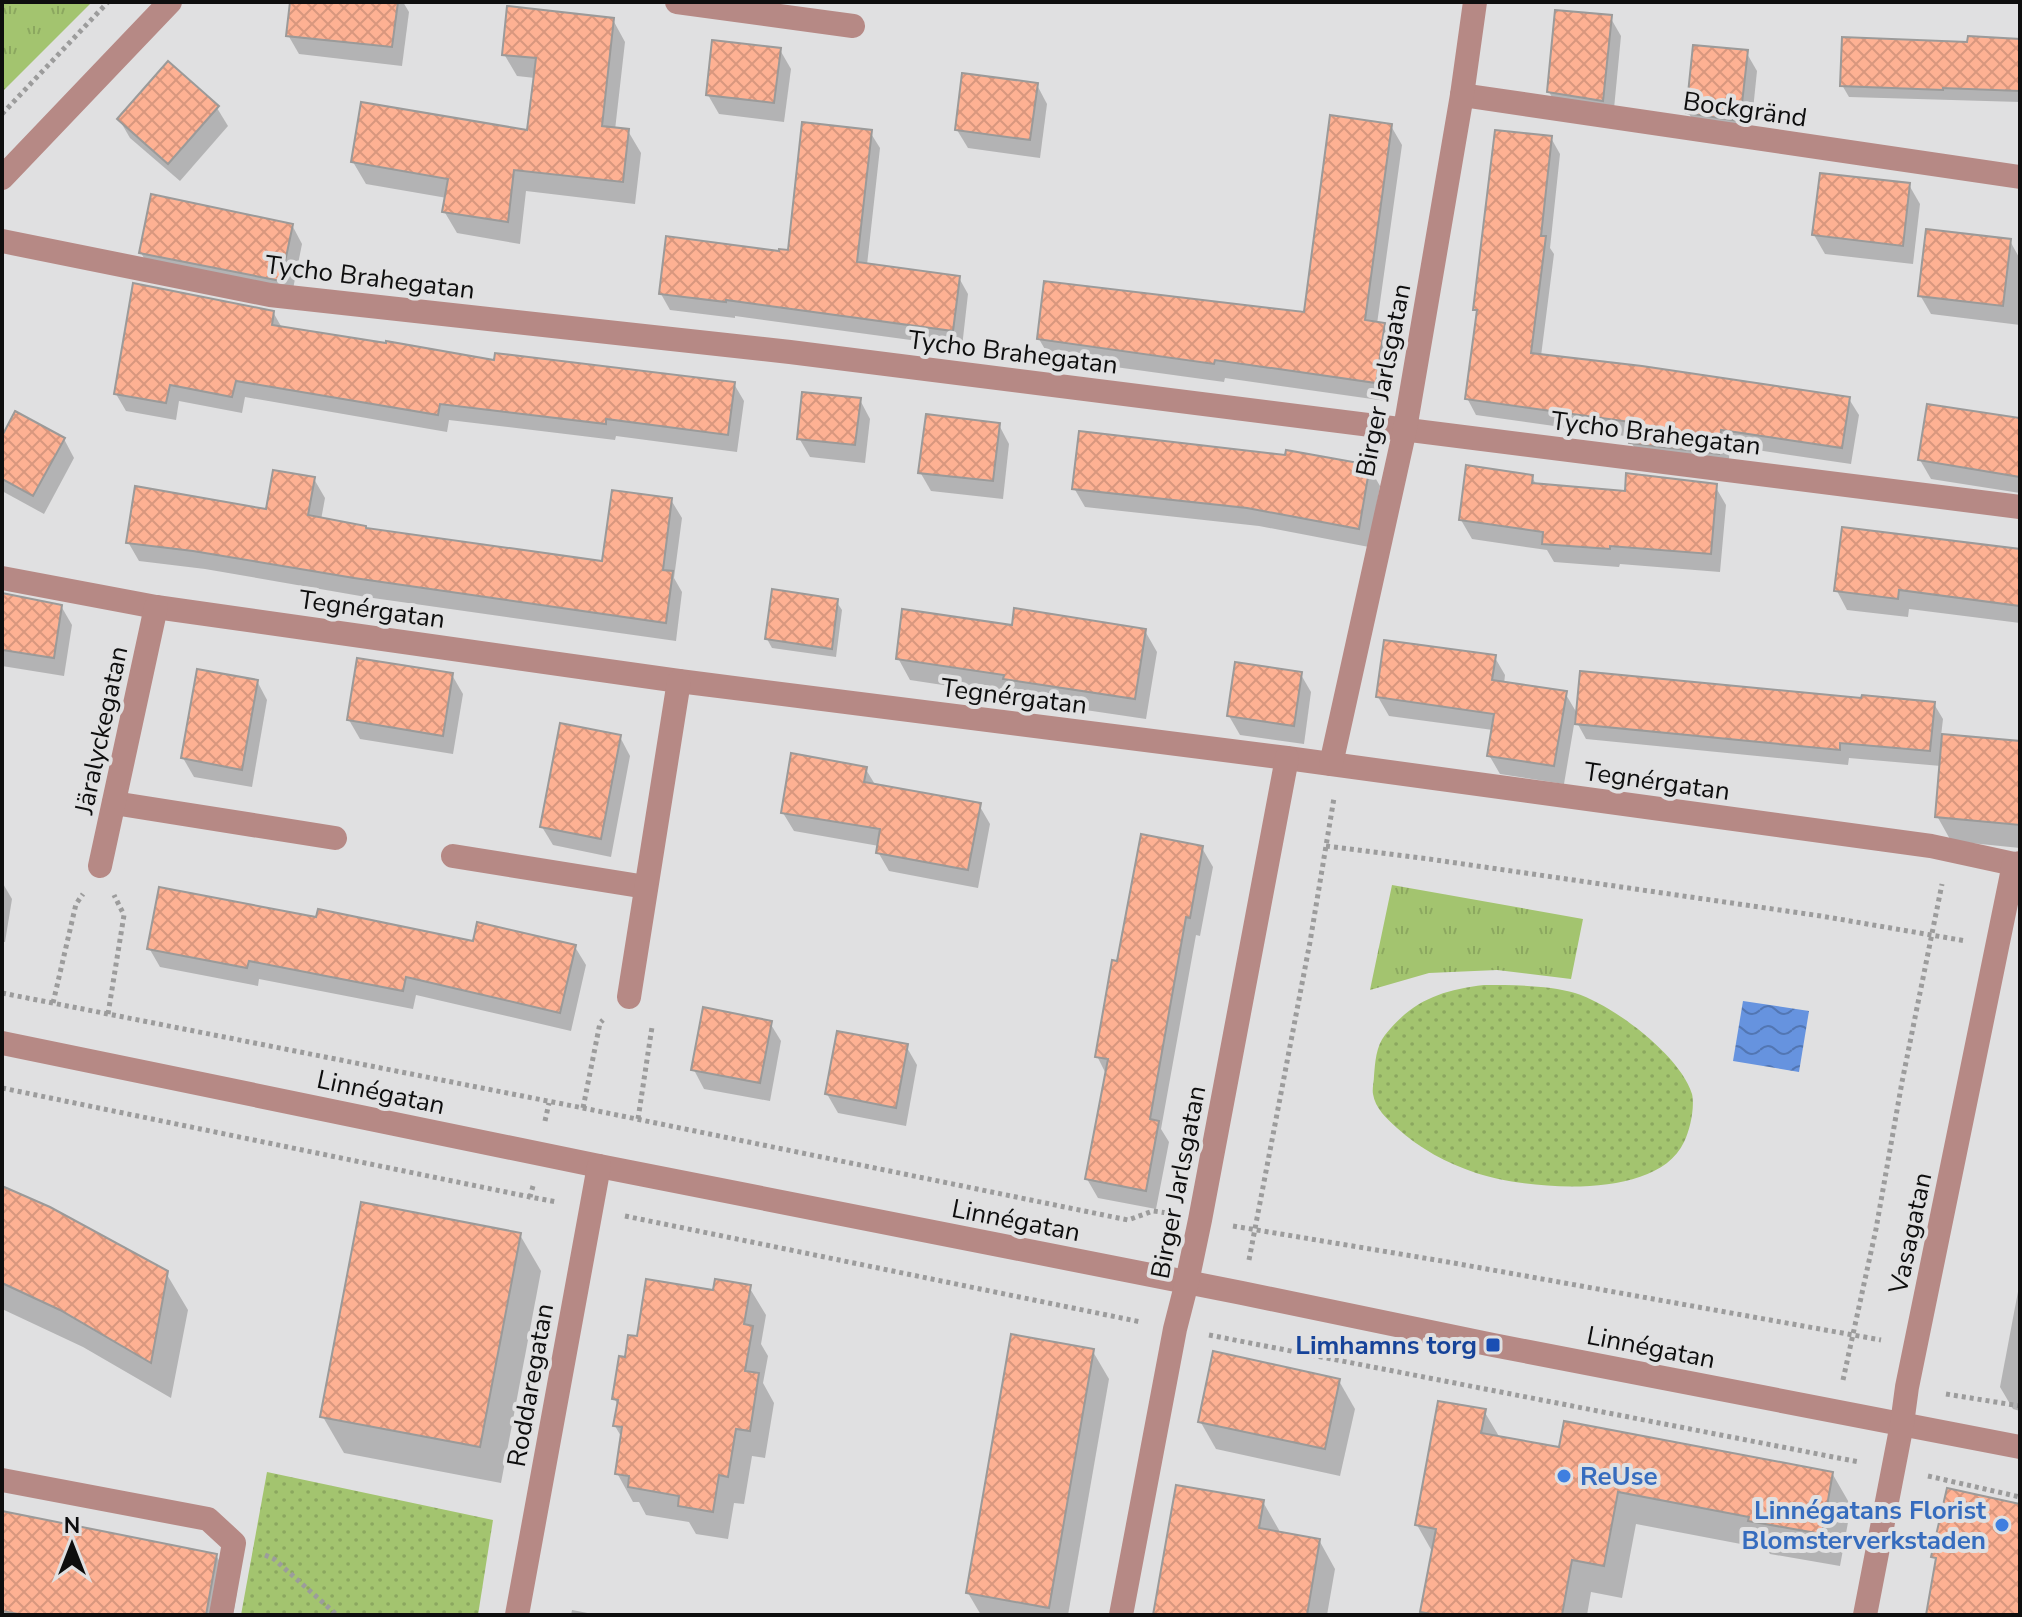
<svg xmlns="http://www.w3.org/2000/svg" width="2022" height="1617" viewBox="0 0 2022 1617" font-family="'Nunito Sans',sans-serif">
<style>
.grass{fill:url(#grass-dots)}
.park{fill:url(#park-tufts)}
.water{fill:url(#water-waves)}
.shadow{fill:#0003}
.building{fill:url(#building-cross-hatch);stroke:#9b9a99;stroke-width:2}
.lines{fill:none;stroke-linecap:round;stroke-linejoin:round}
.path{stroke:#9c9c9c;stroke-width:5;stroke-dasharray:4 4;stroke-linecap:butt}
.minor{stroke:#b68985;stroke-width:24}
.transit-dot{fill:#1a4fb4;stroke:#e0e0e1;stroke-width:3}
.shop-dot{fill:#3f7fe0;stroke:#e0e0e1;stroke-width:3}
.labels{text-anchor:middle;stroke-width:8;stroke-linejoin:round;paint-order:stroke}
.street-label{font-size:26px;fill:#0e0e0e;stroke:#e0e0e1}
.transit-label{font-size:26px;font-weight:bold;fill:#164399;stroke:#e0e0e1;text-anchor:end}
.shop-label{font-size:26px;font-weight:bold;fill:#366cbe;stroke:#e0e0e1;text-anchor:start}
</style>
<defs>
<pattern id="grass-dots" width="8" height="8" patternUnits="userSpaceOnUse" patternTransform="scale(2)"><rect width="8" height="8" fill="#a3c46f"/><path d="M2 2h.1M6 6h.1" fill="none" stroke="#8ba75f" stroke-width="1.8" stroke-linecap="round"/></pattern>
<pattern id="park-tufts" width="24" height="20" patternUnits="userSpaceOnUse" patternTransform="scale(2)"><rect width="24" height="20" fill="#a3c46f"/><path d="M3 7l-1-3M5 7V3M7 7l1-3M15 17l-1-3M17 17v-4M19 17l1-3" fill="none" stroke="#8ba75f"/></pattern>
<pattern id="water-waves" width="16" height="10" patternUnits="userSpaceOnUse" patternTransform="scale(2)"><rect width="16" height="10" fill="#6693df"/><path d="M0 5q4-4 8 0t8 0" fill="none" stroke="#5276b3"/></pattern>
<pattern id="building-cross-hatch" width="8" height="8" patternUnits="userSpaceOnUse" patternTransform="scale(2)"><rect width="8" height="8" fill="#feb193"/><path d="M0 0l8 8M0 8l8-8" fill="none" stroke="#d8977e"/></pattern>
</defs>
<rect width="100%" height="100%" fill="#e0e0e1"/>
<g class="grass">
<path d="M1484 985C1511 985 1549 985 1575 993 1613 1005 1680 1055 1692 1094 1695 1107 1690 1130 1684 1142 1657 1201 1528 1190 1476 1173 1447 1163 1420 1149 1397 1128 1387 1119 1375 1108 1373 1094 1372 1089 1374 1081 1374 1076 1375 1063 1376 1046 1385 1035 1412 1001 1441 990 1484 985Z"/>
<polygon points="267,1472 493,1520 478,1615 241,1615"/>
</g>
<g class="park">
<polygon points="2,2 92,2 2,92"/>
<polygon points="1392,885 1583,919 1571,979 1497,970 1429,973 1370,990"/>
</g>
<polygon class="water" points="1743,1001 1809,1011 1799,1072 1733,1061"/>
<g class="shadow">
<polygon points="292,2 403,2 409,12 402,66 299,54 288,35"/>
<polygon points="1610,17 1621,36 1613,119 1560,111 1549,92"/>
<polygon points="613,20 625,42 615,130 628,131 641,153 635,204 526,191 520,244 457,233 444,211 447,198 366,184 353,162 529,132 535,78 517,76 504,54"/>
<polygon points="2020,40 2020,102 1849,97 1842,85 1969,45"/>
<polygon points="780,50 791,69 784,122 719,114 708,95"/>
<polygon points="1746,52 1757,71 1750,139 1699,131 1688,112"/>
<polygon points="1037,85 1047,104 1040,158 968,148 957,130"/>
<polygon points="217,108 228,126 180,181 130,138 119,119"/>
<polygon points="1391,126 1402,145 1377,324 1383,325 1394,344 1386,401 1225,378 1224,382 1050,358 1039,339 1305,314"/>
<polygon points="870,132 880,148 867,265 959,278 968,294 962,347 735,316 735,318 670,310 661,294 780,253 790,252"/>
<polygon points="1551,138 1560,154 1550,248 1554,254 1541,356 1849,399 1859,415 1851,464 1730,446 1728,470 1641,459 1631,442 1632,437 1476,415 1467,398 1478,315 1475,309"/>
<polygon points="1909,185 1920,204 1913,264 1825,254 1814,235"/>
<polygon points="292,225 302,244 291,299 152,272 141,253"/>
<polygon points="2010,241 2020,259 2020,325 1931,314 1920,295"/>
<polygon points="273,312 282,328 496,363 734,384 744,401 737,452 616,436 615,440 449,420 447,432 245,397 242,413 179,401 176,420 126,411 116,394"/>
<polygon points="860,400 870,419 865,463 810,457 799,438"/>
<polygon points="2020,421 2020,493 1931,479 1920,460"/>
<polygon points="999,425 1009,444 1003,499 931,491 920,472"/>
<polygon points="64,439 74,458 44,514 2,491 2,440"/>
<polygon points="1369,467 1380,486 1369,547 1259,526 1085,507 1074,488"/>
<polygon points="1532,477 1537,486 1627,493 1715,486 1726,505 1720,572 1620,564 1619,567 1554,562 1547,550 1472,539 1461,520"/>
<polygon points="314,479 325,498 321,520 366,530 604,564 671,500 682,518 674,578 682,592 676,641 366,597 205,569 139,561 128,542 268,511"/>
<polygon points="2020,550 2020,623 1909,609 1908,617 1847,610 1837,591"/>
<polygon points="2,594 61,606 72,625 64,676 2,666"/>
<polygon points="836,601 842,610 836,657 772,648 767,639"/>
<polygon points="1013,628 1145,631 1157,652 1146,719 1018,700 1015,696 910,680 898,658"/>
<polygon points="1494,656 1505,675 1504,684 1565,693 1578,715 1863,700 1934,704 1943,719 1941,736 2020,743 2020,848 1951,841 1937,816 1941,766 1849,758 1848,765 1586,739 1575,719 1564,784 1500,774 1489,755 1493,730 1389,716 1378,697"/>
<polygon points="1300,673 1311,692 1304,744 1240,735 1229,716"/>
<polygon points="452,675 463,694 453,754 360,739 349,720"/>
<polygon points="257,681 267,700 252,787 194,777 183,758"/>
<polygon points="620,737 630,756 611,857 553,845 542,827"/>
<polygon points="865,768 876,786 979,805 990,824 978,888 889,871 878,852 879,846 794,831 783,813"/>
<polygon points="1202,848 1213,867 1200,936 1196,935 1161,1129 1169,1142 1156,1209 1098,1198 1087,1179 1107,1076 1097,1056"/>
<polygon points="2,882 12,899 5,942 2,942"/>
<polygon points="474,943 575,947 586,965 571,1031 416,995 413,1009 259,979 258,986 160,967 149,948"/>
<polygon points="770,1023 781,1041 770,1101 704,1089 694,1070"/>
<polygon points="906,1046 917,1065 906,1126 838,1113 827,1094"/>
<polygon points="2,1188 166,1273 188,1310 171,1398 83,1347 2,1309"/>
<polygon points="520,1235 541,1271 501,1483 344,1453 323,1417"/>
<polygon points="2020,1281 2020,1411 2013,1409 2000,1387"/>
<polygon points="749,1287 766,1315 761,1344 768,1356 763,1383 774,1403 765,1458 752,1456 744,1504 734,1503 728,1539 696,1534 689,1522 646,1515 639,1502 633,1502 617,1473 622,1438 615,1426 619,1407 614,1398 626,1360 639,1338 715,1292"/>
<polygon points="1092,1350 1109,1379 1068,1615 981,1615 968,1593"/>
<polygon points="1339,1381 1355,1409 1340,1476 1216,1449 1200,1421"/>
<polygon points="1484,1411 1500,1438 1561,1450 1832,1473 1851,1506 1840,1566 1770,1554 1767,1549 1636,1524 1622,1598 1591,1592 1587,1615 1424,1615 1422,1611 1433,1553 1417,1525"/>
<polygon points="1263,1502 1279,1530 1279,1534 1319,1540 1335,1569 1327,1615 1155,1615"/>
<polygon points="2,1513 216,1555 237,1592 233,1615 2,1615"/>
<polygon points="572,1610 598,1615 571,1615"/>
</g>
<g class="building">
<polygon points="290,2 398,2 392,47 286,36"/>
<polygon points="507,6 614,18 602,126 629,129 623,182 514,170 508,222 442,212 448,179 351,162 361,102 527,130 536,58 502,55"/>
<polygon points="1555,10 1612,15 1603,101 1547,92"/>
<polygon points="1968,36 2020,39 2020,91 1943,88 1943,90 1840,86 1842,37 1967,42"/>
<polygon points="712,40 781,48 774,103 706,95"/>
<polygon points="1693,45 1748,50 1740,121 1686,113"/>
<polygon points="168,61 219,106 168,164 117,119"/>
<polygon points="962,73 1038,83 1030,140 955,130"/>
<polygon points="1330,115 1392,124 1365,320 1385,323 1376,383 1215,360 1214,364 1037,339 1044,281 1304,312"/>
<polygon points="802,122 872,130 857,262 960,276 953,331 726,300 726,302 659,294 666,236 779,251 779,249 788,250"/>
<polygon points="1495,130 1552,136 1541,236 1546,236 1531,353 1642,366 1850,397 1842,448 1721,430 1719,454 1629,443 1631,422 1465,399 1477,310 1473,310"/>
<polygon points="1820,173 1910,183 1903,246 1812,235"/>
<polygon points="151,194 293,224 281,281 139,253"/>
<polygon points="1926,229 2011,239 2003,306 1918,296"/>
<polygon points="133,283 274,311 272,325 386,343 386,341 494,360 495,353 735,382 728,435 606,419 606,424 440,404 438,415 236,381 232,397 170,385 166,403 114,394"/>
<polygon points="802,392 861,398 855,445 797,439"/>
<polygon points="1927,404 2020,418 2020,477 1918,460"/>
<polygon points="15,411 65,438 33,496 2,479 2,436"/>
<polygon points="926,414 1000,423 993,481 918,473"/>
<polygon points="1079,431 1285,455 1286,450 1370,465 1359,529 1247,508 1072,489"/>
<polygon points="1466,465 1533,475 1532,483 1625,491 1626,473 1717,484 1711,554 1610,546 1610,549 1542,544 1543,532 1459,520"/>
<polygon points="273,470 315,477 308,515 366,526 366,528 602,561 612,490 672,498 663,570 673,571 666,623 354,578 193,551 126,543 135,486 266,509"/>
<polygon points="1842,527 2020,549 2020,606 1899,590 1898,599 1834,591"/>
<polygon points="772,589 838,599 832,649 765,639"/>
<polygon points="2,593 62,605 54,658 2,650"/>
<polygon points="1014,608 1146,629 1135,699 1003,679 1004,675 896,659 902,609 1012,625"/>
<polygon points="1384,640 1496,655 1492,680 1567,691 1554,766 1487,756 1494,714 1376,697"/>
<polygon points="357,658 453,673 443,736 347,720"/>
<polygon points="1235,662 1302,672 1294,726 1227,716"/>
<polygon points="197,669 258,680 242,770 181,758"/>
<polygon points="1580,671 1861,698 1862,695 1935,702 1930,751 1840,743 1840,750 1575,724"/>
<polygon points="560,723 621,735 601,839 540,827"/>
<polygon points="1942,734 2020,741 2020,825 1935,817"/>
<polygon points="791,753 867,767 864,782 981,803 968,870 876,853 880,829 781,813"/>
<polygon points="1141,834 1203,846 1190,918 1186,917 1150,1119 1159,1121 1146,1191 1085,1179 1108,1059 1095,1057 1112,960 1117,961"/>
<polygon points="159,887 316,917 318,909 473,941 477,922 576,945 560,1013 406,977 403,991 249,961 247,968 147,949"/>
<polygon points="703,1007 772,1021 760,1083 691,1070"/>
<polygon points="837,1031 908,1044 896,1108 825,1094"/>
<polygon points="2,1186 50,1207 168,1271 151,1363 60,1310 2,1283"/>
<polygon points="361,1202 521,1233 480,1447 320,1417"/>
<polygon points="646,1279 713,1290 715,1279 751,1285 744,1324 753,1326 745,1371 759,1373 750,1431 736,1429 728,1477 719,1475 713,1512 678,1506 679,1496 628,1487 629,1476 615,1474 622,1427 613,1426 618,1400 612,1399 619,1356 625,1357 628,1335 637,1336"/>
<polygon points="1011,1334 1094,1349 1049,1608 966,1593"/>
<polygon points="1213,1351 1340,1379 1325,1449 1198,1422"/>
<polygon points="1438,1401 1486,1409 1481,1433 1559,1447 1564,1421 1833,1472 1822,1534 1748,1521 1749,1517 1618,1492 1604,1566 1572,1560 1562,1615 1438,1615 1420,1612 1436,1529 1415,1525"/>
<polygon points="1176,1485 1264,1500 1259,1528 1320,1539 1307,1615 1153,1615"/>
<polygon points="1947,1488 2020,1504 2020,1615 1926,1615 1936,1558 1931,1557"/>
<polygon points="2,1511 217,1554 206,1615 24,1615 2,1611"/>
</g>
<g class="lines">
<g class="path">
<polyline points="2,114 108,2"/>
<polyline points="1326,846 1429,859 1821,916 1966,941"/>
<polyline points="2,993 583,1108 1128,1220 1153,1211 1168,1213"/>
<polyline points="53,1003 76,904 83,894"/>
<polyline points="108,1014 124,915 114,895"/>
<polyline points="2,1088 530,1197"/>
<polyline points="583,1108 600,1023 603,1020"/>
<polyline points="638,1119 652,1027 650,1025"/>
<polyline points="545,1121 549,1103"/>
<polyline points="533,1186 530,1197 557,1202"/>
<polyline points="625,1216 1141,1322"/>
<polyline points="1233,1226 1448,1262 1881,1340"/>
<polyline points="1249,1260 1310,942 1334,798"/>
<polyline points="1209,1335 1859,1462"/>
<polyline points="1843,1380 1876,1229 1902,1082 1942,884"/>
<polyline points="1946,1394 2020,1406"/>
<polyline points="1928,1476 2020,1497"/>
<polyline points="265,1555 274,1559 337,1615"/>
</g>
<g class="minor">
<polyline points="677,2 853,26"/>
<polyline points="1462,95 2020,177"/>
<polyline points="2,178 170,2"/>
<polyline points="2,241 270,295 790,352 2020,507"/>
<polyline points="2,578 156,607 679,681 1287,758 1931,846 2014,864 2020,863"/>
<polyline points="1331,764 1405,429 1462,95 1475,2"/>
<polyline points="114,803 335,838"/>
<polyline points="453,856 646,887"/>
<polyline points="100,866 156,607"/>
<polyline points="629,997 679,681"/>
<polyline points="2,1043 599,1166 1242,1293 1493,1345 2020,1447"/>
<polyline points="2,1480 208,1519 234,1543 221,1615"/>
<polyline points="517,1615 599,1166"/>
<polyline points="1121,1615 1175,1329 1187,1282 1200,1220 1287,758"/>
<polyline points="1865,1615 1902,1424 1907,1387 2014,864"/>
</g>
</g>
<rect class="transit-dot" x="1485" y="1337" width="16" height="16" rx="4"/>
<g class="shop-dot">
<circle cx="1564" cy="1476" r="8"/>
<circle cx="2002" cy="1525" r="8"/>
</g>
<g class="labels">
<g class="street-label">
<text transform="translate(1745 109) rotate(8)" y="9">Bockgränd</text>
<text transform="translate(370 277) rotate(7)" y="9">Tycho Brahegatan</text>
<text transform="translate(1013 352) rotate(7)" y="9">Tycho Brahegatan</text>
<text transform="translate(1383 380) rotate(-79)" y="9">Birger Jarlsgatan</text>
<text transform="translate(1656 433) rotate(7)" y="9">Tycho Brahegatan</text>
<text transform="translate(372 609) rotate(8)" y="9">Tegnérgatan</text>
<text transform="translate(1014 696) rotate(7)" y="9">Tegnérgatan</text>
<text transform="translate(101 730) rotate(-78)" y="9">Järalyckegatan</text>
<text transform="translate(1657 781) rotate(8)" y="9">Tegnérgatan</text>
<text transform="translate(381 1092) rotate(12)" y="9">Linnégatan</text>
<text transform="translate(1178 1182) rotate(-79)" y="9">Birger Jarlsgatan</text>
<text transform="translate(1016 1220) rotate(11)" y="9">Linnégatan</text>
<text transform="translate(1910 1233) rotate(-78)" y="9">Vasagatan</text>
<text transform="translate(1651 1347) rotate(11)" y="9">Linnégatan</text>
<text transform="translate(530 1385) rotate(-80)" y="9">Roddaregatan</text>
</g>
<g class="transit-label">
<text x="1477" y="1354">Limhamns torg</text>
</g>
<g class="shop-label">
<text x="1580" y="1485">ReUse</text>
<text x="1986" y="1519" text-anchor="end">Linnégatans Florist<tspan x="1986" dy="30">Blomsterverkstaden</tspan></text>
</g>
</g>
<rect width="2022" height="1617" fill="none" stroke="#0e0e0e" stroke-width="8"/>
<g transform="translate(72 1545)" stroke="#e0e0e1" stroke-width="6" paint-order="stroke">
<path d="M0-6L14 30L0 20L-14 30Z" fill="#0e0e0e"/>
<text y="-12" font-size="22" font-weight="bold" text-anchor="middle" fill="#0e0e0e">N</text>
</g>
</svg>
